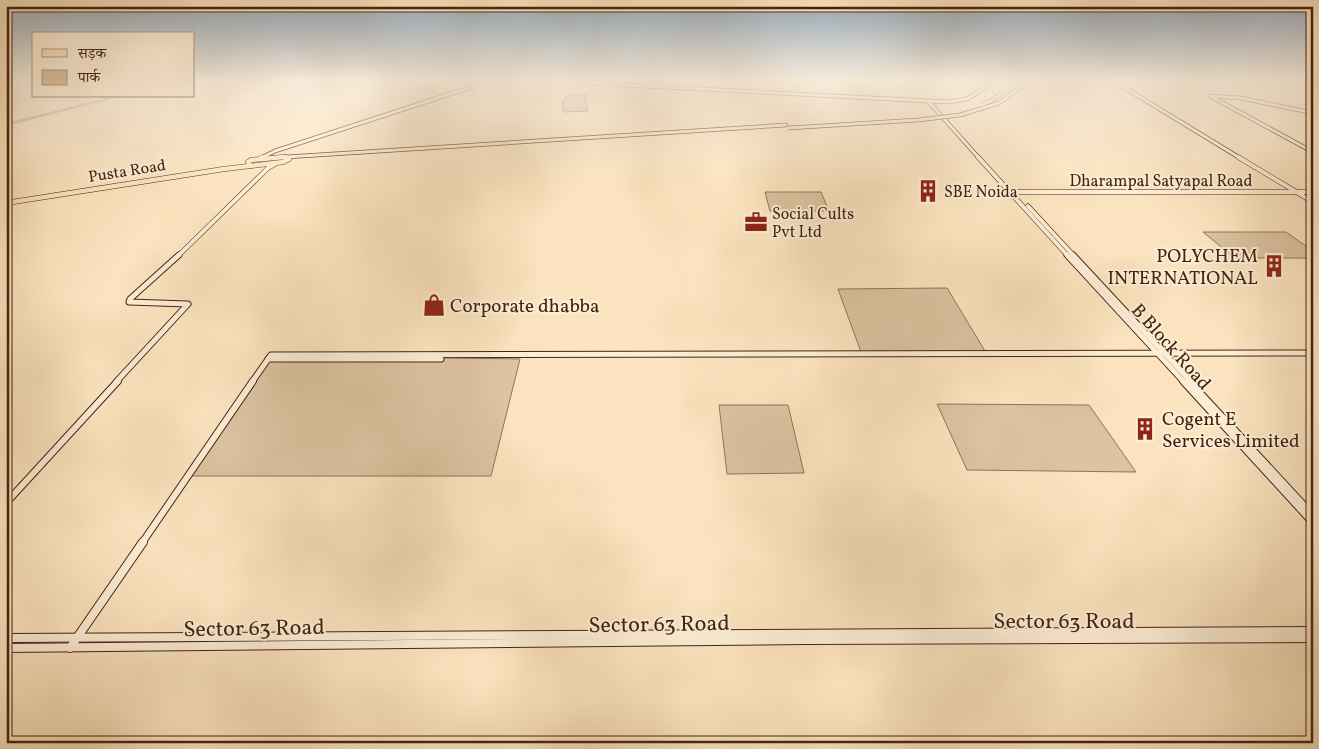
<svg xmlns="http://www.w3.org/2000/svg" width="1319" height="749" viewBox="0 0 1319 749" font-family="Vollkorn,'Noto Serif Devanagari',serif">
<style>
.green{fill:#dcc3a1;stroke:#907459}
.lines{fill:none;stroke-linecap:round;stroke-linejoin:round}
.river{fill:#bda284;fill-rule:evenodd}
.secondary-far4-casing{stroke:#442411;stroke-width:4.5}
.secondary-far3-casing{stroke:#442411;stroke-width:5}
.secondary-far2-casing{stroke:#442411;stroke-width:7}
.secondary-far1-casing{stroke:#442411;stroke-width:8}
.secondary-casing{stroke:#442411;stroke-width:10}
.primary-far1-casing{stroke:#442411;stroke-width:4.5}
.primary-casing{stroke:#442411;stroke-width:5.5}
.secondary-far4{stroke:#fcedd5;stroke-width:3}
.secondary-far3{stroke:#fcedd5;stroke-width:4}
.secondary-far2{stroke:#fcedd5;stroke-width:5}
.secondary-far1{stroke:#fcedd5;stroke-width:6}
.secondary{stroke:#fcedd5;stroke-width:8}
.primary-far1{stroke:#fbe3bf;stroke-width:3}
.primary{stroke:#fbe3bf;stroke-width:4.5}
.primary-bridge-casing{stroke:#442411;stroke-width:4.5;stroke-linecap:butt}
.primary-bridge{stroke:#fbe3bf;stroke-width:3}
.labels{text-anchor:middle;stroke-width:4;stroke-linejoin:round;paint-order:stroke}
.far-street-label{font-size:16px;fill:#442411;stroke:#fcedd5}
.far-poi-label{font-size:16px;fill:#442411;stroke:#fcedd5;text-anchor:start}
.poi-label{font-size:19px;fill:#442411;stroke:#fcedd5;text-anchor:start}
.street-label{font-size:19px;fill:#442411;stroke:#fcedd5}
.near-street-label{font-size:22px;fill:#442411;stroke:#fcedd5}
</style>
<rect width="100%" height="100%" fill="#fbe3bf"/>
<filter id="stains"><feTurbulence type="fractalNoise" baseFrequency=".004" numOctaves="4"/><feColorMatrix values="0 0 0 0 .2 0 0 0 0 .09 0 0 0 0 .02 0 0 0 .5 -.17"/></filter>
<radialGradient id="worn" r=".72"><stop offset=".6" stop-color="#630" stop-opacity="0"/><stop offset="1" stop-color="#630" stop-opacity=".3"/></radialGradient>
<g class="green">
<polygon points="569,94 587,95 585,100 588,111 564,112 562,102"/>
<polygon points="765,192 821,192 829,211 770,211"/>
<polygon points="1203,232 1286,232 1313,251 1313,258 1235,258"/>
<polygon points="947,288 985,351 861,352 838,289"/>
<polygon points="271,355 520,359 491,476 187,476"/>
<polygon points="937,404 1089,405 1136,472 967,470"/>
<polygon points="719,405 788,405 804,473 727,474"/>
</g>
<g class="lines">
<g class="river">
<polygon points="209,80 194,83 194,81"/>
<polygon points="115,96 123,96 6,126 6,123"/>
</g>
<defs>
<g id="secondary-far4">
<polyline points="530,80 948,102 967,99 997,80"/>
<polyline points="1112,80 1240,158"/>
<polyline points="928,101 979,158"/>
<polyline points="1313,113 1241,98 1210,96 1313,152"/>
<polyline points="261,158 275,151 493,80"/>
</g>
<g id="secondary-far3">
<polyline points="978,157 1068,256"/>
<polyline points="1238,157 1313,202"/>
<polyline points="260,158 263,157"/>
<polyline points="1010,192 1313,192"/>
<polyline points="1028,206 1074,256"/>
<polyline points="178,256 268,168 277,163"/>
</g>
<g id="secondary-far2">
<polyline points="1067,255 1184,382"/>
<polyline points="1073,255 1191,382"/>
<polyline points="268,359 441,359"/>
<polyline points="116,382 188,304 129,302 130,299 179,255"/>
<polyline points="252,382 271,355 1313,353"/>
</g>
<g id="secondary-far1">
<polyline points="1183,381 1313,523"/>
<polyline points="1189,381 1313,515"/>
<polyline points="6,503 118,381"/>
<polyline points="142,543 253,381"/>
</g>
<g id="secondary">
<polyline points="6,638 1313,631"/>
<polyline points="6,648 805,640 1313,638"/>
<polyline points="70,648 143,542"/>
</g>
<g id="primary-far1">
<polyline points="1013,85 1021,80"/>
<polyline points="1021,87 1030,80"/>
<polyline points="270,158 786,125"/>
</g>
<g id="primary">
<polyline points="251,166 248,162 251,160 284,157"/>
<polyline points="6,203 224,169 283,162 289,159 286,157"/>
</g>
</defs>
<use href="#secondary-far4" class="secondary-far4-casing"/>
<use href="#secondary-far3" class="secondary-far3-casing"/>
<use href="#secondary-far2" class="secondary-far2-casing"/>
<use href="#secondary-far1" class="secondary-far1-casing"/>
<use href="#secondary" class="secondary-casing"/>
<use href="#primary-far1" class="primary-far1-casing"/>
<use href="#primary" class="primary-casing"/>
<use href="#secondary-far4" class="secondary-far4"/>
<use href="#secondary-far3" class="secondary-far3"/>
<use href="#secondary-far2" class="secondary-far2"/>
<use href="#secondary-far1" class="secondary-far1"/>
<use href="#secondary" class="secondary"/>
<use href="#primary-far1" class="primary-far1"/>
<use href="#primary" class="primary"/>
<defs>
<g id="primary-bridge">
<polyline points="981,105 991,101 1013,85"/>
<polyline points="788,128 918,120 960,115 999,103 1021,87"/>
</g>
</defs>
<use href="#primary-bridge" class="primary-bridge-casing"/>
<use href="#primary-bridge" class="primary-bridge"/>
</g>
<linearGradient id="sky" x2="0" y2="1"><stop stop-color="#97adc0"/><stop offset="0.43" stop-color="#fdf2e2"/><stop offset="1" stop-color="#fdf2e2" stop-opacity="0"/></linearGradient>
<rect width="1319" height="185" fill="url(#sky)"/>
<defs>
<symbol id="building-bare" viewBox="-9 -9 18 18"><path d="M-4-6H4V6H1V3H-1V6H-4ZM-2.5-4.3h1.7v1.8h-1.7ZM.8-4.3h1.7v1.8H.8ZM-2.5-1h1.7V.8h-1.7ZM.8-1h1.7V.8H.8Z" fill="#8f2418" stroke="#fcedd5" stroke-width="2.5" paint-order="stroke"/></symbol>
<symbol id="office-bare" viewBox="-9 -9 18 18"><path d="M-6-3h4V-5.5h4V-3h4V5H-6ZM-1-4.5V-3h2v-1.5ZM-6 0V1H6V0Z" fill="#8f2418" stroke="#fcedd5" stroke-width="2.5" paint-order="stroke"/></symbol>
<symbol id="shop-bare" viewBox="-9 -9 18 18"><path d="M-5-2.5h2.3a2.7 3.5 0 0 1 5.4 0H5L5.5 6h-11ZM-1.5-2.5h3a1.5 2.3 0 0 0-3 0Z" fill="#8f2418" stroke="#fcedd5" stroke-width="2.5" paint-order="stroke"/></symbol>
</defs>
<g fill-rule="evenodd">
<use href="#building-bare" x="912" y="175" width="32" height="32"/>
<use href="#office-bare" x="740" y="206" width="32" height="32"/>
<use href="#building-bare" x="1258" y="250" width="32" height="32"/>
<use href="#shop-bare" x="418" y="289" width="32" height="32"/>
<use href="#building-bare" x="1129" y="413" width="32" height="32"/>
</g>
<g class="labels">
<g class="far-street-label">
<text transform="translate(127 170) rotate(-9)" y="6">Pusta Road</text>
<text x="1161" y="186">Dharampal Satyapal Road</text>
</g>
<g class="far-poi-label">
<text x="944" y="197">SBE Noida</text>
<text x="772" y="219">Social Cults<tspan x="772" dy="18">Pvt Ltd</tspan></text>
</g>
<g class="poi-label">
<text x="1258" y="262" text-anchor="end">POLYCHEM<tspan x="1258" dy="22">INTERNATIONAL</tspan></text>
<text x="450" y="312">Corporate dhabba</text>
<text x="1162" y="425">Cogent E<tspan x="1162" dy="22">Services Limited</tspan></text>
</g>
<g class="street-label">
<text transform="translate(1172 346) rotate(48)" y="7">B Block Road</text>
</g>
<g class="near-street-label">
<text x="1064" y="628">Sector 63 Road</text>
<text transform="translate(659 623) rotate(-1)" y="8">Sector 63 Road</text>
<text transform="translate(254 627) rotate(-1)" y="8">Sector 63 Road</text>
</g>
</g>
<rect width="1319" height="749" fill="none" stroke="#fbe3bf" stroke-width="25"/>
<rect x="8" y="8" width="1304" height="734" fill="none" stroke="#442411" stroke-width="2.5"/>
<rect x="12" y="12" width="1294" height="724" fill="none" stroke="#442411"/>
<rect x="32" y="32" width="162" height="65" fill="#fcedd5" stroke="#b29d87"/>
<rect x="42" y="49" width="25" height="8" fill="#fbe3bf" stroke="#b29d87"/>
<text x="78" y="58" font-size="15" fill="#442411">सड़क</text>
<rect x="42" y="70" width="25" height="15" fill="#dcc3a1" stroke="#b29d87"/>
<text x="78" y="82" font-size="15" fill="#442411">पार्क</text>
<rect width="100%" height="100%" filter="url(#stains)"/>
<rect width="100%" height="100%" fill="url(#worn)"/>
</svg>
